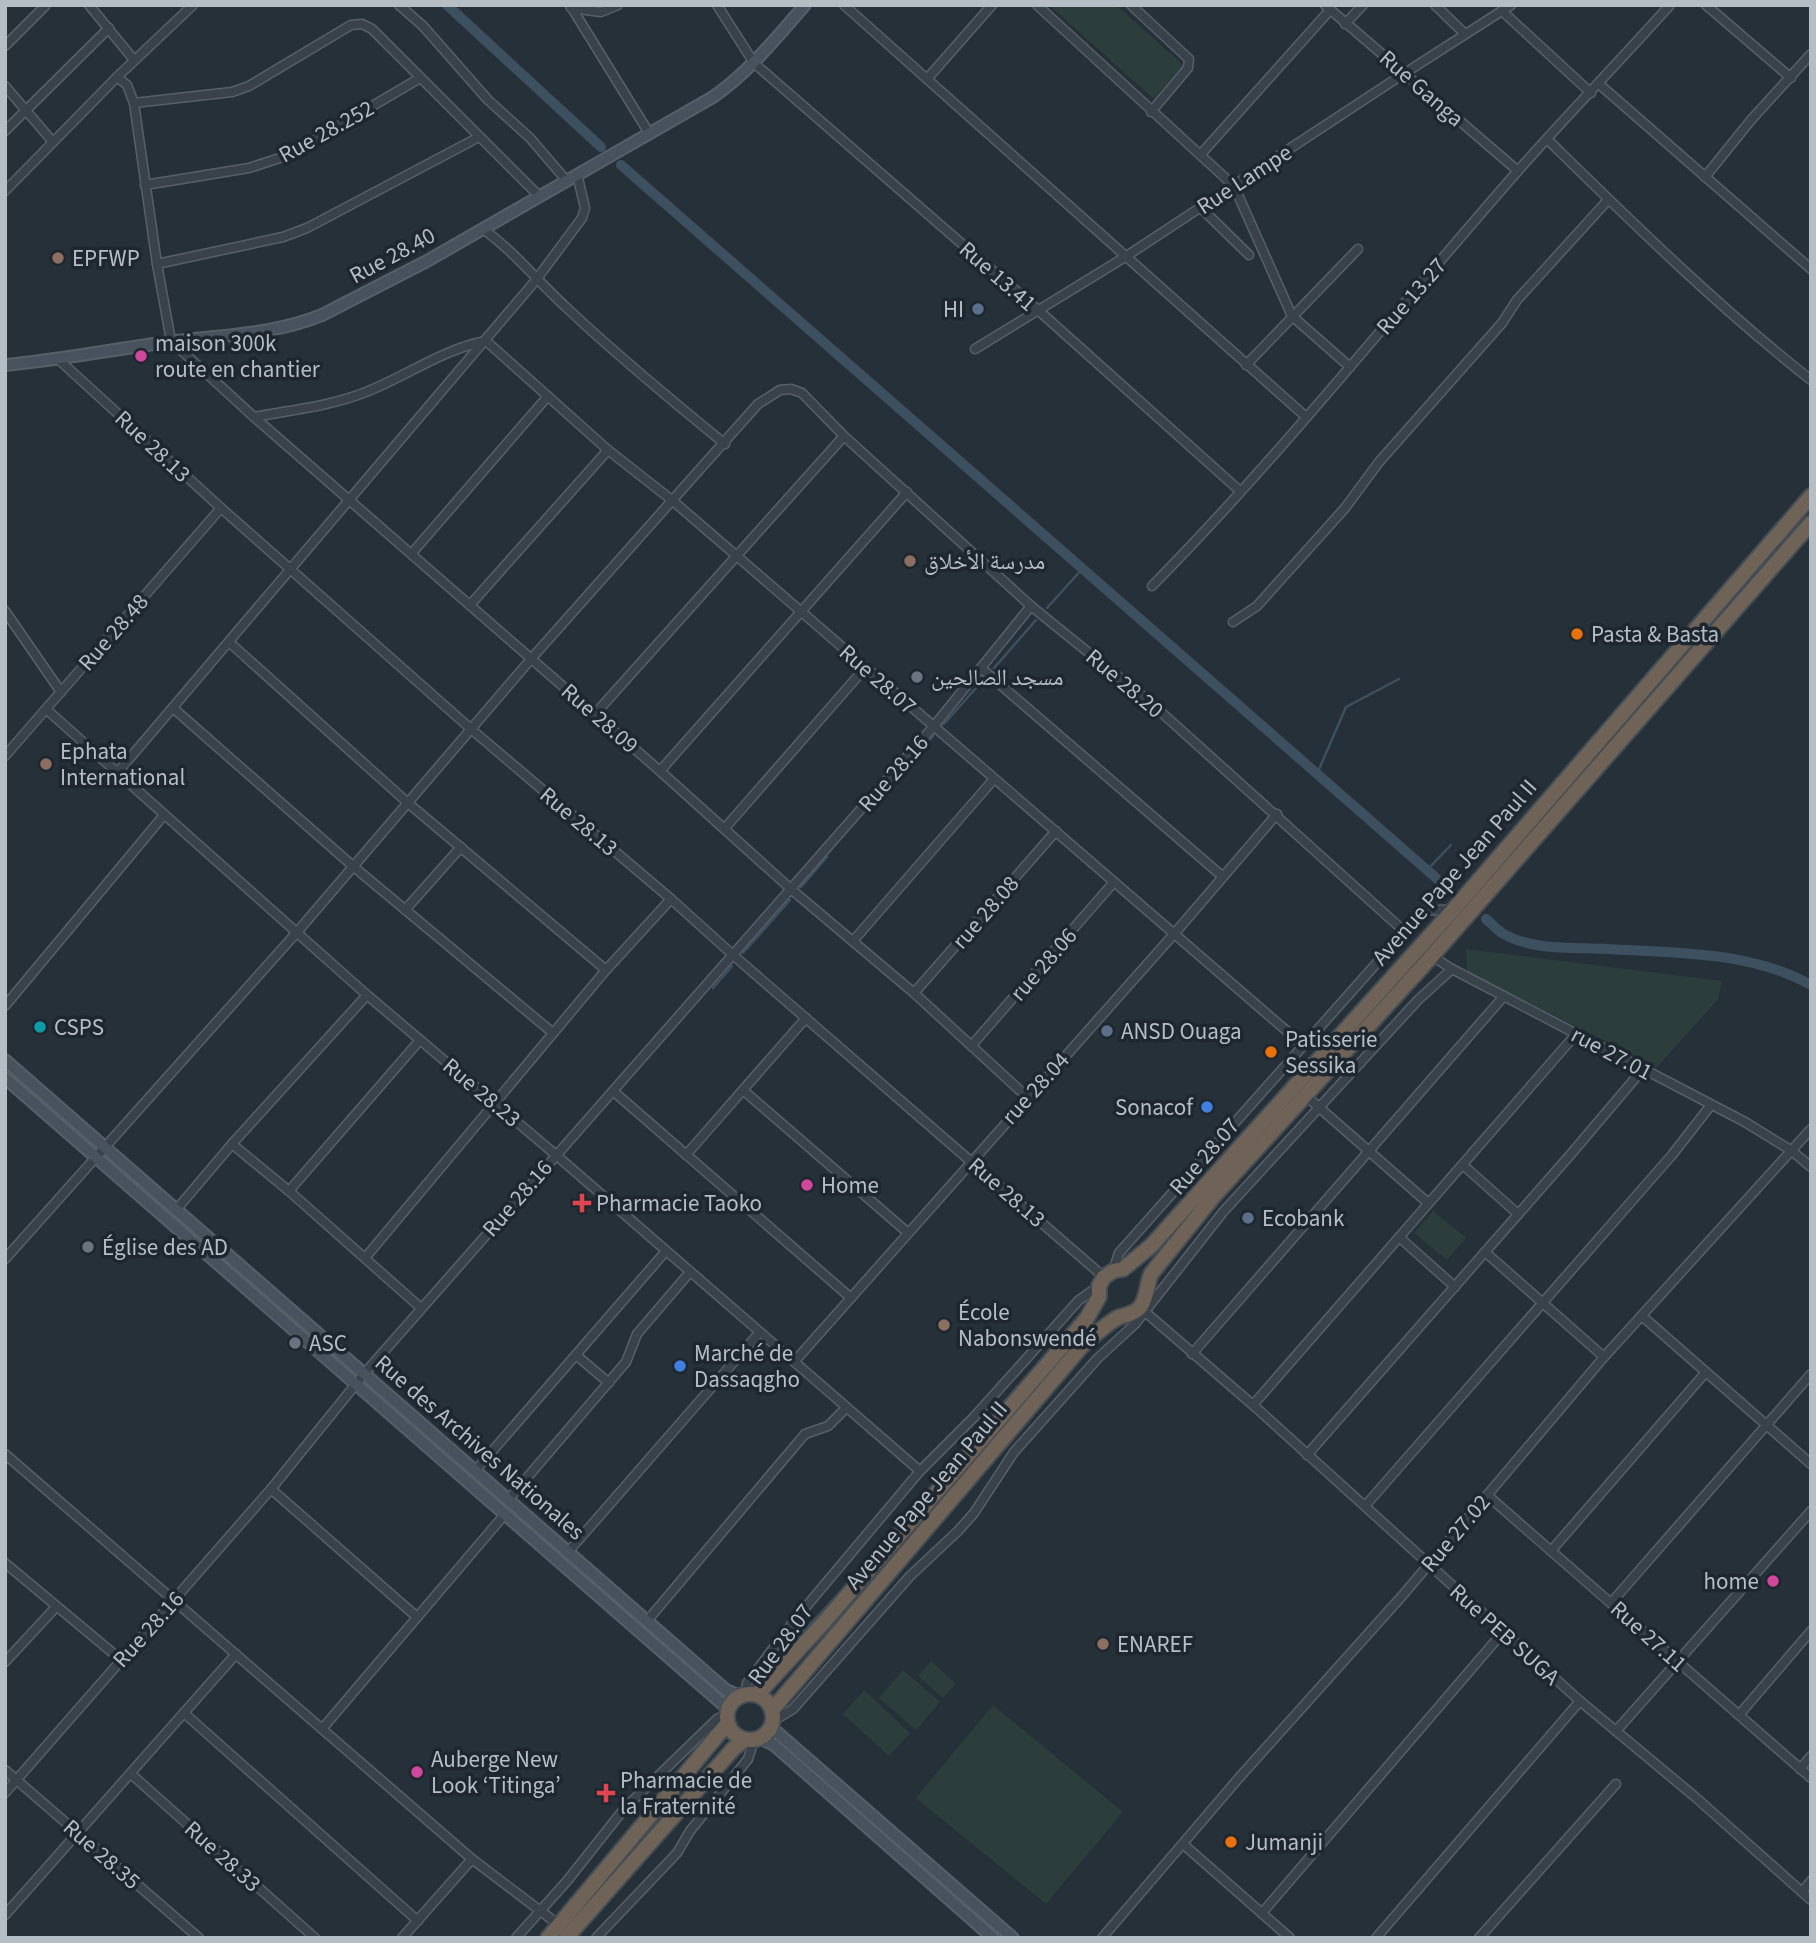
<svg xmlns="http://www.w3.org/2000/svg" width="1816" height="1943" viewBox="0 0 1816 1943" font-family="'Source Sans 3','Noto Naskh Arabic',sans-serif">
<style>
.green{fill:#2b3e3c}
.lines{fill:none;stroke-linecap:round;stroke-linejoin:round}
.stream{stroke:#3d5060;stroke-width:2.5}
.canal{stroke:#3d5060;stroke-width:10}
.street-casing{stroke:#576068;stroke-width:11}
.secondary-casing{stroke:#576068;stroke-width:14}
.highway-casing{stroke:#444d55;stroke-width:18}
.street{stroke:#39424a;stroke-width:8}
.secondary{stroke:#48525c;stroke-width:10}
.highway{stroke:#6f6357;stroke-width:14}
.education-dot{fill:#8d6e63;stroke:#1e272f;stroke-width:2.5}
.service-dot{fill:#5c6f8a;stroke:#1e272f;stroke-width:2.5}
.hotel-dot{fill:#d1479c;stroke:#1e272f;stroke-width:2.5}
.food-dot{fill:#e8710a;stroke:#1e272f;stroke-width:2.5}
.worship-dot{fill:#6b7280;stroke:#1e272f;stroke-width:2.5}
.culture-dot{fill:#0f9aa8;stroke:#1e272f;stroke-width:2.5}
.shop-dot{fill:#3f7fe0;stroke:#1e272f;stroke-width:2.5}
.health-dot{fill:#e0444e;stroke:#1e272f;stroke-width:2.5}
.labels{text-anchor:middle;stroke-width:7;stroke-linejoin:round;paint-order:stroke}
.street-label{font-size:23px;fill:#b5bdc5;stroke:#1e272f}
.poi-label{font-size:23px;fill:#b5bdc5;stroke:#1e272f;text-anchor:start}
</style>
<rect width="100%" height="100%" fill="#263039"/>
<g class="green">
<polygon points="1049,5 1116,5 1183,65 1154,99"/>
<polygon points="1466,949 1722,981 1718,999 1657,1067 1467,972"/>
<polygon points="1433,1211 1466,1238 1447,1260 1414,1233"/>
<polygon points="931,1661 956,1684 943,1698 918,1676"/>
<polygon points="903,1670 940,1702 916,1730 879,1698"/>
<polygon points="864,1690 910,1733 889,1756 843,1714"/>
<polygon points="993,1705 1123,1812 1046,1904 916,1798"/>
</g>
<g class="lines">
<g class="stream">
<polyline points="1047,608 1082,569"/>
<polyline points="994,668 1036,620"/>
<polyline points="944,724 983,680"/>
<polyline points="928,742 933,736"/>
<polyline points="1317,774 1346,707 1399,679"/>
<polyline points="1427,870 1451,845"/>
<polyline points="801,887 827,857"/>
<polyline points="743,953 790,900"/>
<polyline points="713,988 732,966"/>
<polyline points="769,1668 846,1586"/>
</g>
<g class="canal">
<polyline points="447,5 601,147"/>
<polyline points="621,165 1451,891"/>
<path d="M1486 919C1491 923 1496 929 1502 933 1531 951 1574 947 1607 949 1674 953 1751 951 1811 985"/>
</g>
<defs>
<g id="street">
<polyline points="89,5 134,60"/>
<polyline points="399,5 423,26 488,100 530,138 566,180"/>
<polyline points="570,5 649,133"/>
<polyline points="717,5 754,63 1038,310 1240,491"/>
<polyline points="844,5 1305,416"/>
<polyline points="1037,5 1234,186 1292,316 1350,367"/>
<polyline points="1131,5 1189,59 1188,68 1151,112"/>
<polyline points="1325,5 1518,171"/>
<polyline points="1435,5 1465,34"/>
<polyline points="1706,5 1791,78"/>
<polyline points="571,8 601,12 618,5"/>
<polyline points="1502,11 1591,93"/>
<polyline points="1345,24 1363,5"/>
<polyline points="5,46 46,5"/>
<polyline points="117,77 127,85 134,103 157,264 171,341 254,417 660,771 792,890 914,993 1027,1097"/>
<polyline points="927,79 992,5"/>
<polyline points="1599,84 1811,269"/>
<polyline points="5,86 53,142"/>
<polyline points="134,103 232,92 249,86 351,25 362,24 372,29 539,196"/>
<polyline points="5,131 109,28"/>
<path d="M1548 140C1633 223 1717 306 1811 380"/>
<polyline points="1201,154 1330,10"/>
<polyline points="1705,177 1751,120 1811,54"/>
<polyline points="145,185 249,168 289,155 420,78"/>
<polyline points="5,191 117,77 193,5"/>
<polyline points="1200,207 1249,255"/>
<path d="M483 229C515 252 539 283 569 310 619 357 671 400 725 444"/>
<polyline points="157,264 283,237 307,228 479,137"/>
<polyline points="975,349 1125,257 1391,82 1511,5"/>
<polyline points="58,359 221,508 471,729 671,899 733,955 1104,1277"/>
<polyline points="1246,365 1358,249"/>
<path d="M254 417C291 410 331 406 366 392 407 376 443 349 486 341L608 450 673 501 1303 1045"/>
<polyline points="412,553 548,396"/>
<path d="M1152 586C1281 455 1395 311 1516 173 1566 116 1619 62 1670 5"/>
<polyline points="470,605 608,450"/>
<polyline points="5,611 61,692"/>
<polyline points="1233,622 1257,606 1345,508 1379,462 1502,323 1517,300 1608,200"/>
<polyline points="229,642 408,803 606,970"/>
<polyline points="981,668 1222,876"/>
<polyline points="173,708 354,867 553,1033"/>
<polyline points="46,709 367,995 556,1155 920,1471"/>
<polyline points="595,714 844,436"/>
<polyline points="5,756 221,508"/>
<polyline points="660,771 907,492"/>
<polyline points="118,772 536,280 582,218 585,208 577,174"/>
<polyline points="725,828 865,668"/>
<polyline points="405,910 461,847"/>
<polyline points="853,941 994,779"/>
<polyline points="1432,956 1452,969 1745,1122 1792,1151 1811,1167"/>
<polyline points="914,993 1056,831"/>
<polyline points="5,1006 164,815"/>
<polyline points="972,1045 1114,882"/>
<polyline points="743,1090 907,1232"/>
<polyline points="613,1091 851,1298"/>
<polyline points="1305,1095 1428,1203"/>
<polyline points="232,1144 289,1191 421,1308"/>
<polyline points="686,1155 806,1018"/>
<polyline points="1463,1165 1518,1214"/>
<polyline points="289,1191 420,1040"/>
<polyline points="176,1210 232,1144 367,995"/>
<polyline points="1399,1237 1455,1287"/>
<polyline points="1485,1252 1604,1357"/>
<polyline points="365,1258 606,970 671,899"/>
<polyline points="5,1259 298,931 531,659 758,404 780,390 791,389 802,393 844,436 1031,606 1152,704 1405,932"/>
<polyline points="1113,1271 1119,1253 1423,911 1454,909"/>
<polyline points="1144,1311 1253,1405 1580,1701 1694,1796 1811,1900"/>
<polyline points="1642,1316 1811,1464"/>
<polyline points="1192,1354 1504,996"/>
<polyline points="576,1355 609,1383"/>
<polyline points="794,1362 1174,934 1277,814"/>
<polyline points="1253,1405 1577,1033"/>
<polyline points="5,1454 472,1859 559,1925"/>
<polyline points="1307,1455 1571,1154 1643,1069"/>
<polyline points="475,1471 666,1251"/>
<polyline points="271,1489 417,1617"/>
<polyline points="1487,1495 1811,1778"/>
<polyline points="508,1500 626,1362 637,1334 690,1272"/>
<polyline points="1365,1506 1672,1155 1711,1105"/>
<polyline points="1551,1551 1706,1372"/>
<polyline points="568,1552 759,1333"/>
<polyline points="5,1563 120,1659"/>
<polyline points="1611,1603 1811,1374"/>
<polyline points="647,1621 805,1434 828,1426 846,1408"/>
<polyline points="5,1662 56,1607"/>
<polyline points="745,1694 747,1683 794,1621 920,1471 974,1417 1079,1300 1099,1286"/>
<polyline points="184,1713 418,1921"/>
<polyline points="1739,1715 1811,1631"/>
<polyline points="773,1721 793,1709 910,1576 958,1531 974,1513 1014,1452 1098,1358 1135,1324 1223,1212 1418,1000 1452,969"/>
<polyline points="322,1729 505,1514"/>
<polyline points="1616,1731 1811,1511"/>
<polyline points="1800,1769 1811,1756"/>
<polyline points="5,1770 199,1938"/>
<polyline points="131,1774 315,1938"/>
<polyline points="5,1793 271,1489 364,1374 934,726 1031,606"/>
<polyline points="1183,1844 1290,1938"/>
<polyline points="1802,1892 1811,1881"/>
<polyline points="1262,1913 1503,1632"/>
<polyline points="5,1915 236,1654"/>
<polyline points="402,1938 472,1859"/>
<polyline points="516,1938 567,1881 624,1809 717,1719 726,1715"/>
<polyline points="596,1938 677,1853 690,1831 748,1759 754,1740"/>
<polyline points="1102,1938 1238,1779 1402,1596 1604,1357 1811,1129"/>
<polyline points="1376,1938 1580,1701"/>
<polyline points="1479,1938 1616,1784"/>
</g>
<g id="secondary">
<path d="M5 365C60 360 115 349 169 342 220 335 273 335 322 315L427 261 713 97C749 72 776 38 805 5"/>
<polyline points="5,1060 726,1690 740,1696"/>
<polyline points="5,1078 728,1709"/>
<polyline points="771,1727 1013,1938"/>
<polyline points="759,1738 774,1745 993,1938"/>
</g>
<g id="highway">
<circle cx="750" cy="1717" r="23"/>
<polyline points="757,1695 826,1620 1087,1318 1099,1297 1099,1286 1104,1277 1113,1271 1123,1269 1151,1246 1454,909 1811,496"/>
<path d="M772 1710 1082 1346C1093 1336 1104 1326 1117 1318 1126 1314 1135 1315 1141 1306 1147 1297 1147 1284 1151 1274L1213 1197 1432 956 1811 523"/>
<polyline points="548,1938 727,1724"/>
<polyline points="566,1938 733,1749 744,1740"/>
</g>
</defs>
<use href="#street" class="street-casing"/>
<use href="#secondary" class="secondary-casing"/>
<use href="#highway" class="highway-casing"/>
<use href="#street" class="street"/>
<use href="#secondary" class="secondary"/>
<use href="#highway" class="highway"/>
</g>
<g class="education-dot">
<circle cx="58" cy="258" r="7"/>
<circle cx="910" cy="561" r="7"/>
<circle cx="46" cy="764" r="7"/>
<circle cx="944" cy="1325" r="7"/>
<circle cx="1103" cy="1644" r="7"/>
</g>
<g class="service-dot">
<circle cx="978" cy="309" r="7"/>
<circle cx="1107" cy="1031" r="7"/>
<circle cx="1248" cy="1218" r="7"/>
</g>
<g class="hotel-dot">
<circle cx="141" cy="356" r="7"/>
<circle cx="807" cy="1185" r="7"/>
<circle cx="1773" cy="1581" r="7"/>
<circle cx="417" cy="1772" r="7"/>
</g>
<g class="food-dot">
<circle cx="1577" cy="634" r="7"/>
<circle cx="1271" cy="1052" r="7"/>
<circle cx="1231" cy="1842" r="7"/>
</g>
<g class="worship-dot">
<circle cx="917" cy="677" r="7"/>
<circle cx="88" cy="1247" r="7"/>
<circle cx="295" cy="1343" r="7"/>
</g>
<circle class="culture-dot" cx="40" cy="1027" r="7"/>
<g class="shop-dot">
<circle cx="1207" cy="1107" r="7"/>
<circle cx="680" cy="1366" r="7"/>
</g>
<g class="health-dot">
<path d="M578.5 1192.5h7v7h7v7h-7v7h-7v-7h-7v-7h7z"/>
<path d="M602.5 1782.5h7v7h7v7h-7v7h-7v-7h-7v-7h7z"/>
</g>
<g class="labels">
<g class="street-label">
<text transform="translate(1422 88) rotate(41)" y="8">Rue Ganga</text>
<text transform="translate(326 131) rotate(-29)" y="8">Rue 28.252</text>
<text transform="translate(1244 179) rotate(-33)" y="8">Rue Lampe</text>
<text transform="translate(392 255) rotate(-28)" y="8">Rue 28.40</text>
<text transform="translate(998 276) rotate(41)" y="8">Rue 13.41</text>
<text transform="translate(1411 296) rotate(-49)" y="8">Rue 13.27</text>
<text transform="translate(153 446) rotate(43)" y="8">Rue 28.13</text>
<text transform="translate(113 632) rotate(-49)" y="8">Rue 28.48</text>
<text transform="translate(878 679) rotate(41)" y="8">Rue 28.07</text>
<text transform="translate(1125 683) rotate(40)" y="8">Rue 28.20</text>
<text transform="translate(600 718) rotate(41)" y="8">Rue 28.09</text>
<text transform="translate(893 773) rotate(-49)" y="8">Rue 28.16</text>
<text transform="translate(579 821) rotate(40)" y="8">Rue 28.13</text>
<text transform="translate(1454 872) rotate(-49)" y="8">Avenue Pape Jean Paul II</text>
<text transform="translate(985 912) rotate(-49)" y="8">rue 28.08</text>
<text transform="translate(1043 964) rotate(-49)" y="8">rue 28.06</text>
<text transform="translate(1612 1053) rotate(28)" y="8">rue 27.01</text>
<text transform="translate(1035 1088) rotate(-48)" y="8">rue 28.04</text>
<text transform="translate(482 1092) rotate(40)" y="8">Rue 28.23</text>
<text transform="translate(1204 1156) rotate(-49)" y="8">Rue 28.07</text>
<text transform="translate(1007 1192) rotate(41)" y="8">Rue 28.13</text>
<text transform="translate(517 1198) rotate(-49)" y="8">Rue 28.16</text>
<text transform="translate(480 1447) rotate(41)" y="8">Rue des Archives Nationales</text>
<text transform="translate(926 1495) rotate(-50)" y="8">Avenue Pape Jean Paul II</text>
<text transform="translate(1455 1533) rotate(-50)" y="8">Rue 27.02</text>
<text transform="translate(148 1629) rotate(-48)" y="8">Rue 28.16</text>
<text transform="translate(1505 1634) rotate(42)" y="8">Rue PEB SUGA</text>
<text transform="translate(1649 1636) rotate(42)" y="8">Rue 27.11</text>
<text transform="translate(780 1644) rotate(-54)" y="8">Rue 28.07</text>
<text transform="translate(102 1854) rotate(41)" y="8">Rue 28.35</text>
<text transform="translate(223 1856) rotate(42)" y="8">Rue 28.33</text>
</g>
<g class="poi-label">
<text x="72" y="266">EPFWP</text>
<text x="964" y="317" text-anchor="end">HI</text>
<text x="155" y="351">maison 300k<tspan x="155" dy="26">route en chantier</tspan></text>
<text x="924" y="569">مدرسة الأخلاق</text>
<text x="1591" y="642">Pasta &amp; Basta</text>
<text x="931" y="685">مسجد الصالحين</text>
<text x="60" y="759">Ephata<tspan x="60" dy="26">International</tspan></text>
<text x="54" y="1035">CSPS</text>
<text x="1121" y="1039">ANSD Ouaga</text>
<text x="1285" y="1047">Patisserie<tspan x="1285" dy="26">Sessika</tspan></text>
<text x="1193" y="1115" text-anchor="end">Sonacof</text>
<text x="821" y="1193">Home</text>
<text x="596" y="1211">Pharmacie Taoko</text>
<text x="1262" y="1226">Ecobank</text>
<text x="102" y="1255">Église des AD</text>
<text x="958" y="1320">École<tspan x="958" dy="26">Nabonswendé</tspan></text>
<text x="309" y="1351">ASC</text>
<text x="694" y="1361">Marché de<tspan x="694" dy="26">Dassaqgho</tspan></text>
<text x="1759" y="1589" text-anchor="end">home</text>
<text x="1117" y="1652">ENAREF</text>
<text x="431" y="1767">Auberge New<tspan x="431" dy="26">Look ‘Titinga’</tspan></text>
<text x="620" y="1788">Pharmacie de<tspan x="620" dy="26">la Fraternité</tspan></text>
<text x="1245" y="1850">Jumanji</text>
</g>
</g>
<rect width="1816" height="1943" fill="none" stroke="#b5bdc5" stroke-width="14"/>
</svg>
